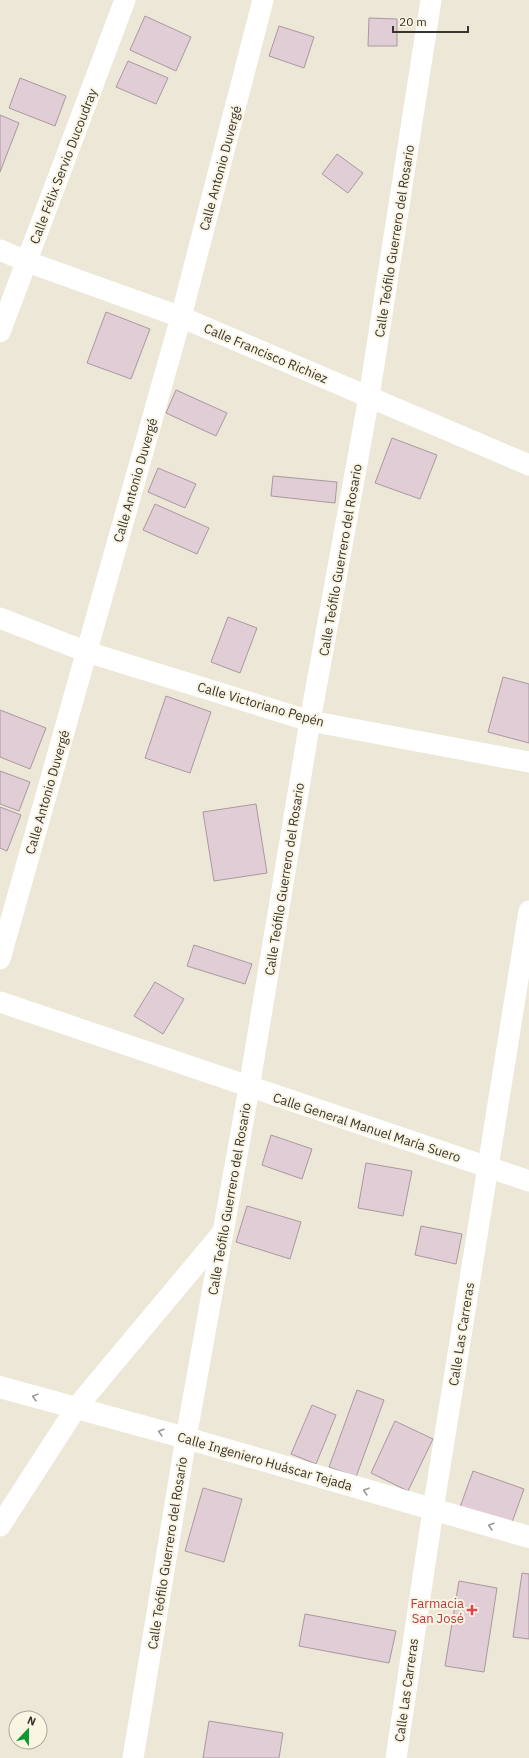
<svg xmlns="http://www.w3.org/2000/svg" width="529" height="1758" viewBox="0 0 529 1758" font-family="'IBM Plex Sans',sans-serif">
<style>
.building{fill:#e0cdd6;stroke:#aa98a0}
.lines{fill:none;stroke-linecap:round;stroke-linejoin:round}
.street{stroke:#fff;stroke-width:21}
.secondary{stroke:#fff;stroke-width:22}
.oneway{stroke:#9b9a96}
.health-dot{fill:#e0444e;stroke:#faf4e3;stroke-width:1.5}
.labels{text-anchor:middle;stroke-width:4;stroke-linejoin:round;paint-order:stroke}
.street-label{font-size:13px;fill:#37352e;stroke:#faf4e3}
.health-label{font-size:13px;fill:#be3a42;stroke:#faf4e3;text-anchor:end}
</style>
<rect width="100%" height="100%" fill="#ece7d6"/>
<g class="building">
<polygon points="145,16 191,37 176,71 130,50"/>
<polygon points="369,18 397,19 397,46 368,46"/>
<polygon points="279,26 314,37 304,68 269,56"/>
<polygon points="128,61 168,78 156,104 116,87"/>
<polygon points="20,78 66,96 55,126 9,108"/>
<polygon points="0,115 19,123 0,172"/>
<polygon points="337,154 363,173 348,193 322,174"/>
<polygon points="106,312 150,329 131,379 87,363"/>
<polygon points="176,390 227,413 216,436 166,413"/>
<polygon points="392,438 437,455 420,499 375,483"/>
<polygon points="158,468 196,484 185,508 148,492"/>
<polygon points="273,476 337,482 335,503 271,496"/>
<polygon points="155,504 209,528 197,554 143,530"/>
<polygon points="228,617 257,628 240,673 211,662"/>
<polygon points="503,677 529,684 529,743 488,732"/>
<polygon points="166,696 211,712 190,773 145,758"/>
<polygon points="0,710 46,728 30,769 0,757"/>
<polygon points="0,771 30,782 19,811 0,804"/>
<polygon points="256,804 267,873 214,881 203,812"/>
<polygon points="0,807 21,815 7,851 0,848"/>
<polygon points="194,945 252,964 245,984 187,966"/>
<polygon points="155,982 184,999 163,1034 134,1016"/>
<polygon points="271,1135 312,1149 302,1179 262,1165"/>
<polygon points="366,1163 412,1171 403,1216 358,1208"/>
<polygon points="247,1206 301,1222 290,1259 236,1242"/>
<polygon points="421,1226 462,1234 456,1264 415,1255"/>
<polygon points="357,1390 384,1400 356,1477 329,1467"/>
<polygon points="312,1405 336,1415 316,1464 291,1454"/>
<polygon points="395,1421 433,1439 408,1491 371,1473"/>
<polygon points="473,1471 524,1489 510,1528 459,1510"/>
<polygon points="203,1488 242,1499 224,1562 185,1551"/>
<polygon points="522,1573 529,1574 529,1639 513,1637"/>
<polygon points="459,1581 497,1588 484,1672 445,1666"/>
<polygon points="305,1614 396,1631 389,1663 299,1646"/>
<polygon points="209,1721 283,1733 279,1758 203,1758"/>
</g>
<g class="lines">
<g class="street">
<polyline points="0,250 28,262 181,317 529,465"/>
<polyline points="0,332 125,0"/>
<polyline points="0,618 87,652 310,721 529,762"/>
<polyline points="0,959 181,317 263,0"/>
<polyline points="0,1002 529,1181"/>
<polyline points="0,1526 76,1408 223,1232"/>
<polyline points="133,1758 186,1438 249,1088 310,721 369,397 431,0"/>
<polyline points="396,1758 433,1510 529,911"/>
</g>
<polyline class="secondary" points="0,1387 186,1438 529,1537"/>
</g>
<defs><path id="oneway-chevron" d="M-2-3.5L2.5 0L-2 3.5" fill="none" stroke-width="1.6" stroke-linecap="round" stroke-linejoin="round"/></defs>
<g class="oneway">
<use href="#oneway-chevron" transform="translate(35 1397) rotate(-165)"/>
<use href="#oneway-chevron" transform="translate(161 1432) rotate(-164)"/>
<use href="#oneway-chevron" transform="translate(366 1491) rotate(-164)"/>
<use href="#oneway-chevron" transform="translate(491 1526) rotate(-164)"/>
</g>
<path class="health-dot" d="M470 1604h4v4h4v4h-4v4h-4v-4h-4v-4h4z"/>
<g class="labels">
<g class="street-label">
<text transform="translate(63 166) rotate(-69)" y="5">Calle Félix Servio Ducoudray</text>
<text transform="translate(220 168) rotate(-75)" y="5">Calle Antonio Duvergé</text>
<text transform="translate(394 241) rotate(-81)" y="5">Calle Teófilo Guerrero del Rosario</text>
<text transform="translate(266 353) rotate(23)" y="5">Calle Francisco Richiez</text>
<text transform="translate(135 480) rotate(-74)" y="5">Calle Antonio Duvergé</text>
<text transform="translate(340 560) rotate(-80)" y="5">Calle Teófilo Guerrero del Rosario</text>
<text transform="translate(261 704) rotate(16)" y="5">Calle Victoriano Pepén</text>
<text transform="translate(47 792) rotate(-74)" y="5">Calle Antonio Duvergé</text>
<text transform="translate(284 879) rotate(-81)" y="5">Calle Teófilo Guerrero del Rosario</text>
<text transform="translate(367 1127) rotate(18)" y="5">Calle General Manuel María Suero</text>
<text transform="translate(229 1199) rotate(-80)" y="5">Calle Teófilo Guerrero del Rosario</text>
<text transform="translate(461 1334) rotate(-81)" y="5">Calle Las Carreras</text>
<text transform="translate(265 1461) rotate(16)" y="5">Calle Ingeniero Huáscar Tejada</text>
<text transform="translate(167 1553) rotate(-81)" y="5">Calle Teófilo Guerrero del Rosario</text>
<text transform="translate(406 1690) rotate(-82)" y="5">Calle Las Carreras</text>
</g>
<g class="health-label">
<text x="464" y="1608">Farmacia<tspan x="464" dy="15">San José</tspan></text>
</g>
</g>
<g transform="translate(28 1730) rotate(22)"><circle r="19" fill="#faf4e3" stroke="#aca89b"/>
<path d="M0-3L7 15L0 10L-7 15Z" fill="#0d9930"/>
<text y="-6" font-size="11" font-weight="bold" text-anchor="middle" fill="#37352e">N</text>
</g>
<path d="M393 26v6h75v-6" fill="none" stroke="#37352e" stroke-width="2"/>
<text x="399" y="26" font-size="12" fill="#37352e" stroke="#faf4e3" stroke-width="3" paint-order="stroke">20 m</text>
</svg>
